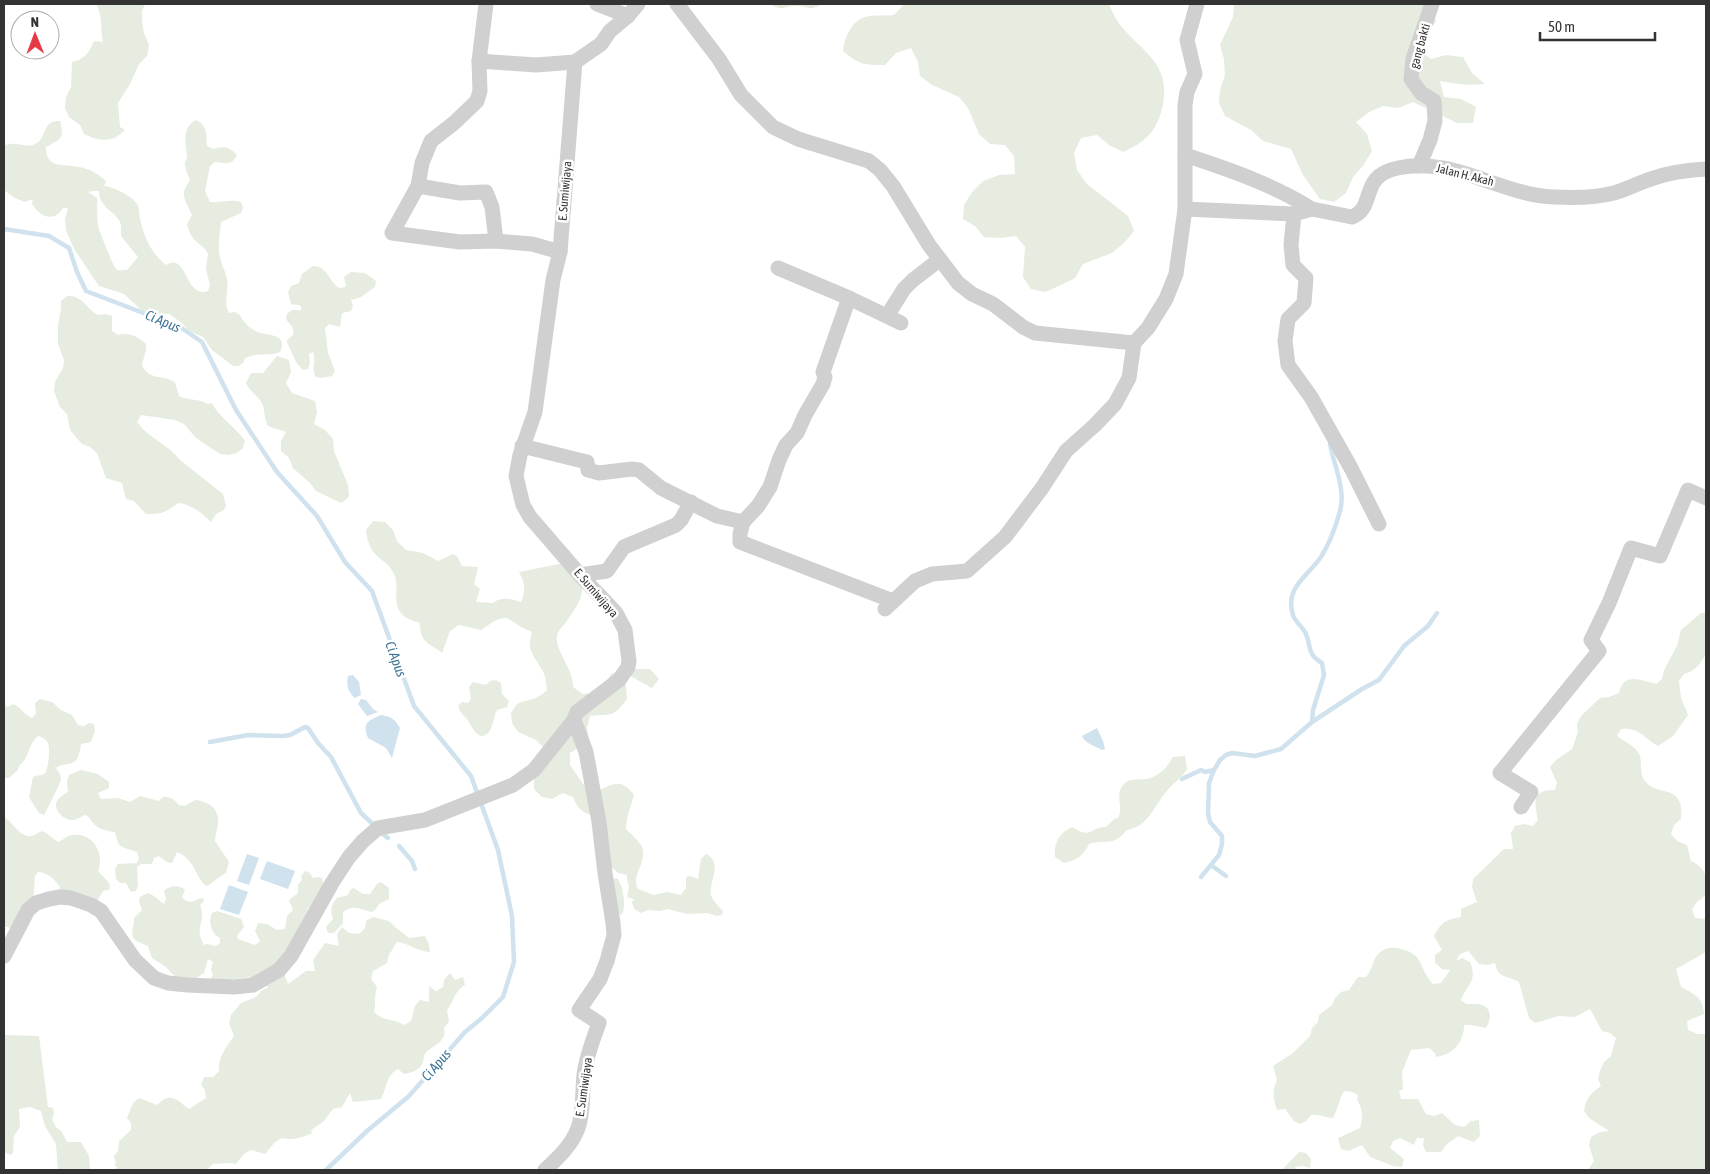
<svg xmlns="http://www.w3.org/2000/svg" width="1710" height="1174" viewBox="0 0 1710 1174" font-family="'Asap Condensed',sans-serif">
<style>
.green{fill:#e6ecdf;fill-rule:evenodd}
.water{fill:#cfe2ee}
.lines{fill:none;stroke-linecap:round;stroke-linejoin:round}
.stream{stroke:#cfe2ee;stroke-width:4.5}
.minor{stroke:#d0d0d0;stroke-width:15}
.labels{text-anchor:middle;stroke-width:5;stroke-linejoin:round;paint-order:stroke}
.street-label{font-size:12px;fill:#333;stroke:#fff}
.water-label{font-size:14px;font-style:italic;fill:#3f7597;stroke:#fff}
</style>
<rect width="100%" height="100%" fill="#fff"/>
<g class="green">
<path d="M96 4H145L142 11V21L144 33 149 45 147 56 139 64 130 84 118 103 120 127 125 130 115 138 104 140 93 138 84 134 80 125 69 117 65 108 66 97 71 87 72 62C85 59 89 53 94 41L103 42C100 28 103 16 96 4Z"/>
<path d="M769 4H823C806 12 811 6 796 6 781 6 786 12 769 4Z"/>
<path d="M904 4H1109C1123 48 1178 53 1161 112 1155 134 1143 143 1123 152L1109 145 1097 135 1081 138 1074 153 1077 170 1087 184 1128 216 1134 231 1124 243 1112 253 1083 264 1075 278 1061 285 1045 292 1031 289 1023 277 1025 247 1016 236 1000 238 984 237 975 226 963 219 964 205 972 192 983 181 999 175 1015 174 1014 156 1005 145 990 144 979 134 968 108 959 97 932 85 920 76 918 62 911 48 896 53 885 65C864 65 859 65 843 51 845 36 852 18 870 16 878 15 886 16 894 15Z"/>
<path d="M1234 4H1431L1436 22 1425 34 1417 48 1431 59 1446 55 1463 57 1472 73 1485 84C1468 86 1456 84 1440 81L1444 97 1461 99 1476 107 1473 123H1457L1413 102 1398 108 1383 106 1369 112 1356 122 1367 134 1372 151 1363 166 1353 177 1346 193 1334 202 1320 199 1303 175 1291 149 1263 141 1251 130 1225 116 1219 103 1220 90 1225 75 1224 59 1220 45 1233 17Z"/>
<path d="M196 120C208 125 206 136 207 146L213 149C223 146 229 146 237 155 232 166 225 163 215 162L210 166 205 191 210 202C221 203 231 199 241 202L243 208 241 213 221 222C220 234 217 245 220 257 221 265 226 272 227 279 229 291 223 302 229 313L235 312 240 315C243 322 250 329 258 332 267 336 289 333 280 352L273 354 254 355 245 358 243 363 238 366H233L212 350 203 337 189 331 182 323 169 314H152L141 310 124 294 99 286 74 249 66 230 65 219 68 208H63C54 223 40 217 32 204L33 199 25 202 15 198 4 190V146C15 140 24 149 35 144 48 138 41 120 60 121 65 140 60 139 46 147 45 169 64 164 78 167 88 168 100 174 106 182L104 186C112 186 132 196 137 204 140 209 139 213 140 219 144 237 151 253 166 265 187 251 185 299 208 291L210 285 206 269 208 254C205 247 199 245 194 239 191 236 188 228 187 224L192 215C185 199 179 196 190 180 188 175 185 169 185 164 185 161 187 159 187 156 186 143 181 128 196 120ZM93 191H99C99 206 112 210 119 220 122 225 121 231 121 236L138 257 127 270C123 270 119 271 116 269 113 266 101 235 99 229 96 221 98 207 97 198L88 192Z"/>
<path d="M313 266C328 266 329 282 339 288L345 287 346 285 344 277 351 272 365 273 376 281 375 287 361 297 351 300 353 306 351 311 342 313 340 327 329 324 325 328 328 353 335 371 332 376 321 378 316 377C310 369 317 361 313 352L309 354 310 363 308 369 303 370 296 362 287 342V340L293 335C295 326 290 326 286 319L287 314 292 310H301V307L299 305 291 304 288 292 291 286 299 283 302 274Z"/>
<path d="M67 296C83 295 85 308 98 315L105 314 112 316V331L118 335C130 332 137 336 146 344 147 352 143 358 142 366 151 381 161 374 175 382L179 396C189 401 199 398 208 404L212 403C220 419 236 427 245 441L243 448 237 453 228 455 220 454 196 438 184 424 175 420 141 415 137 422C148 438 168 444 180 460L223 494 226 506 224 510 216 514 211 522C202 513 191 504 178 503 167 512 160 515 146 514L134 501 126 499 122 483 106 478 97 453 90 447 82 444 70 430 67 414 60 407 54 391 55 382 63 368 64 360 58 344V325L61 309V301Z"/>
<path d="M277 356 289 360 291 372 286 383 292 393 315 401 317 412 314 424 325 430 333 439 334 451 348 485 349 496 347 499 341 503 316 491 310 483 293 468 289 458 281 451V441L286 432 268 426C264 419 265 413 263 406 260 396 251 394 246 383L251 373H263Z"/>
<path d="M373 521 385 522 393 530 397 541 406 550 423 553 438 561 453 554 457 556 462 566 478 567 474 584 480 589 476 602 493 603C501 596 512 599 521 602 526 590 525 583 519 572L564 563C569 568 577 574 580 580 588 594 573 612 566 622 563 626 558 631 557 635 554 650 574 669 573 687L583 694C600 693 603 689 611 674L626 669H650L659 679 652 688 625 673 627 699C612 719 612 713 590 716L587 728 589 741 570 753V765L584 785 594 792C613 785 620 776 634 795L627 818 626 829C631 834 639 841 642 847 648 863 630 875 638 889L654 895 667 892 681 895 686 888V877L690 876 698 879 701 859 706 854C724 863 708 883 711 895 713 902 719 906 723 911L722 915 717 916 707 913 687 914 668 909 660 911 648 910 641 913 634 909 632 902 634 899 627 897 629 886 627 879V875L618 873 609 865C610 847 611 830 596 817 594 815 590 814 588 814 579 810 576 805 573 797L563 793 552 799 542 797 534 789V779L546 750 536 740 518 732 512 723 511 713 517 704C529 699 537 700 547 690 546 683 546 676 542 670 534 654 526 652 532 632 504 621 512 608 481 630L459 625 450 631 442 653C429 642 420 644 420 623 414 621 406 619 402 614 392 604 399 588 395 576 387 556 369 561 366 530Z"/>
<path d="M1701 613H1706V654L1699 665 1692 671 1684 674 1679 681 1681 698 1688 715 1673 736 1658 746C1644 738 1639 727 1621 729L1617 736C1624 741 1637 747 1640 756 1642 764 1639 775 1646 782 1658 797 1685 783 1681 819L1674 825 1671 834 1677 841 1687 845 1691 861C1709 870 1706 878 1706 895L1697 902 1692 909 1695 918 1706 919V952L1676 969 1681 987C1694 994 1703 997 1704 1014L1687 1021 1688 1030 1697 1034H1706V1170H1588L1594 1161 1589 1145 1591 1137 1600 1132 1609 1131 1589 1118 1584 1111C1586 1098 1590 1094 1601 1086L1598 1079 1600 1071 1604 1062 1611 1056 1616 1038 1610 1033 1602 1031 1590 1009 1575 1017 1559 1016 1535 1023 1529 1018 1519 982C1507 975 1498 979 1495 963L1487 965 1479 964 1468 951 1460 954 1456 961 1462 958 1470 962C1478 981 1467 984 1461 1000 1463 1002 1466 1004 1468 1004 1469 1004 1476 1004 1477 1004 1491 1005 1493 1017 1486 1028 1478 1027 1472 1024 1464 1025 1464 1042 1454 1054 1436 1057L1435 1053 1429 1048 1411 1050 1402 1072 1403 1089 1399 1091 1401 1099H1418L1426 1114 1434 1116 1442 1113 1455 1125 1464 1127 1471 1121 1479 1120 1480 1136 1474 1142 1458 1136 1446 1145 1441 1152H1426L1423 1145 1424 1138H1417L1414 1145 1400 1138 1393 1141 1390 1148 1404 1159 1402 1167 1393 1166 1370 1157 1362 1145 1348 1151 1341 1149 1338 1138 1360 1128C1363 1117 1363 1109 1357 1100L1358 1095 1352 1092 1344 1091C1339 1099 1338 1109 1333 1118 1325 1118 1320 1114 1311 1115L1306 1121 1300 1124 1294 1121 1285 1109 1277 1110C1273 1099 1272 1090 1277 1080L1273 1066 1293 1053 1310 1036 1312 1028 1318 1022 1319 1015 1332 1005 1335 998 1341 992 1349 990 1358 977H1366C1373 969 1373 958 1379 953 1384 948 1390 947 1397 948 1425 953 1417 966 1433 984L1441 983 1450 970 1442 969 1435 963V955L1442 950 1434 936C1442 921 1446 920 1461 917V909L1477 902 1472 887 1473 879 1504 849H1513L1511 833 1515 826 1524 824 1533 826 1538 820C1534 802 1532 789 1555 790L1557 783 1550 767 1556 760 1572 749 1578 732 1577 724 1581 716 1600 698 1609 697 1619 693C1624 672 1640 680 1656 684L1662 679 1664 670 1677 646 1681 630Z"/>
<path d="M496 680 501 683 502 694 509 701 507 707 497 710C493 717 494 725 489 732 478 744 472 726 467 719 463 715 460 712 458 706L462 702 468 703 471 699 469 687 473 682 486 685 490 681Z"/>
<path d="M40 699 52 702 61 710 72 715 78 725 84 726 89 723 94 724 95 731 91 742 81 744C81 749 79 752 78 757 74 767 64 762 56 768 58 771 61 775 61 779 61 782 47 810 44 815L39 813 29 797 33 777C36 775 41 776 44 774 49 771 50 747 48 743 46 739 42 737 38 736 31 742 30 749 26 757 24 763 19 763 18 770L9 778H4V705L8 707 13 704C21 707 23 714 32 718L36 714 35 703Z"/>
<path d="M1185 756 1187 769C1180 781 1173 782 1166 792 1154 807 1147 827 1127 830 1112 848 1108 838 1089 844 1083 856 1077 860 1064 863L1055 857C1054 842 1059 833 1072 827 1093 840 1089 827 1106 827L1114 819 1118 818C1124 808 1114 794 1124 784 1130 778 1138 780 1146 779 1158 777 1167 768 1173 757Z"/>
<path d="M81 770 98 774 109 782V788L98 793 101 799 118 798 130 802 140 796 159 801 163 797C171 797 174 799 179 805L185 806 195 800C208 801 220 809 218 824 217 830 215 835 215 841L229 862 226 873C218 877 213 883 207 886 196 881 196 859 177 852L172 863 167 862 159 856 154 858 152 864H141L137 867 138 885 136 891 131 892 126 883H120L116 879 115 869 118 864 137 863 139 858 137 852 122 847 118 843 115 832C108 831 100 830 94 824 90 820 91 817 85 815 82 816 78 819 74 820 64 821 51 809 58 799 61 796 65 794 68 792L67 781 69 775Z"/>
<path d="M4 817C13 822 20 838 32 836 35 835 39 832 43 831L58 842C64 840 67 835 73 835 93 832 105 854 98 871L110 884 109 890 103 891 97 901 59 893 60 887C54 879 49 873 38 872L35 876 33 901 14 929 4 926Z"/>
<path d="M305 871 310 873 313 878 319 877 322 878 324 887 310 912 308 907 307 908 309 914 284 974 288 984 306 971H315L313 960 325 943 339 946 337 934 342 927 349 933 359 934 365 928 366 921 373 917 389 921 395 927 409 938 425 936 429 944 430 952C418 952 409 943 397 942L389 955 387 963 373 971 371 979 377 987C374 996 376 1003 374 1012 384 1022 393 1018 404 1025L411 1021 415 1006 420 1000 429 1002V986L436 991 443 987 444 980 450 973 455 980 463 977 465 985C455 990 454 1001 447 1010L449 1022 444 1028C448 1043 430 1046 425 1054 423 1057 424 1060 423 1062 420 1070 412 1073 404 1074L398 1069C386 1075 387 1088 381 1099L353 1102 350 1093 342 1107 333 1109 323 1122 311 1130 312 1133C304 1137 291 1141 282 1138L275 1142 265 1154 251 1150 244 1154 236 1164 229 1163 213 1164 207 1170H115L117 1167 114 1164 116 1163 114 1156 118 1151 119 1141 131 1130V1123L127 1118 133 1103 139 1098 157 1105C170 1091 177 1100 189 1109L206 1098 205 1090 201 1085 204 1077H213L219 1071C218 1058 226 1047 234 1036L229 1023 231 1015 241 1003 256 997 261 991 269 987 251 980 250 977 208 983 213 975 211 970 213 962 208 959 204 973 194 980H180L171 973 166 967 152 958 148 946C144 944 140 943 136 941 128 934 135 926 134 918L142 910 139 902 140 897 148 893 154 896 164 904 166 899 164 891C169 886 179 884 185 890L182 897C190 906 193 900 203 898L204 901 200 905C207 922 193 926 204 945L207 944 216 946 220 943V938C211 933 208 922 212 913L217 911 241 919 244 927 237 936 238 939 255 945 260 941 255 931 258 923 267 924 277 930 285 929 287 916 293 910 289 900 298 893V885L302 880 301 876Z"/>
<path d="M617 878C623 884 627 909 621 915L618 914 612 880Z"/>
<path d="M381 882 389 888V899L379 904 376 909 372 912C361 909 353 904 343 912V923L334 933H328L326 927 333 919C330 910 331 905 337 898L348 895 350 890 354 888 363 894H370L377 884Z"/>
<polygon points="4,1035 39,1036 48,1107 53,1108 54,1113 52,1120 56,1127 62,1132 67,1142 81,1142 89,1156 90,1170 58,1170 56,1144 45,1126 41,1111 30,1107 19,1109 20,1127 14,1136 13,1153 10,1155 4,1152"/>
<polygon points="1299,1152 1306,1153 1311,1159 1310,1168 1303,1166 1295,1167 1297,1170 1282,1170"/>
</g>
<g class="water">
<path d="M353 675 359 682 361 695 355 698C348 692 346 685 348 676Z"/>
<polygon points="361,699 366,700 373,709 378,712 367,716 358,704"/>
<path d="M381 715C392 717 395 719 400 728L392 758 386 748 368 738C362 722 368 721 381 715Z"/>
<path d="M1097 728 1103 741 1105 749 1102 750C1096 746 1085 744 1082 736Z"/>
<polygon points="247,854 259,858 249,885 237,881"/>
<polygon points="267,861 295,871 288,889 260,879"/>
<polygon points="229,885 248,892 239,915 220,909"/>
</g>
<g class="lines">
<g class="stream">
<polyline points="4,229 49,236 69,248 77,272 86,291 180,327 202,342 236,410 277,472 317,516 345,562 372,591 414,706 471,776 498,850 512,916 514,962 503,997 482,1018 465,1032 409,1096 367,1131 326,1170"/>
<path d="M1312 722 1313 710 1324 675 1322 663C1306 653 1312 648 1306 634 1303 627 1295 622 1293 615 1284 588 1308 576 1321 557 1329 544 1336 526 1340 511 1346 489 1334 466 1330 444"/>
<polyline points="210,742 248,735 283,736 290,735 305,727 308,728 318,743 331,757 361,813 375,826"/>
<polyline points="1182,779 1201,770 1205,772 1214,770"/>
<polyline points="380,832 388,838"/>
<polyline points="399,846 412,861 415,869"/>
<polyline points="1211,865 1226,876"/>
<polyline points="1201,877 1219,855 1222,844 1222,836 1210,822 1208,813 1209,783 1214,770 1220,760 1226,755 1232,753 1255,756 1281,749 1312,722 1362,689 1379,680 1404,646 1428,626 1437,613"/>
</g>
<g class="minor">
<polyline points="486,4 479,61 480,91 477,101 454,123 431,141 422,163 418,186 392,233 460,242 496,241 532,244 560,252"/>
<polyline points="597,4 628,16"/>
<polyline points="677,4 719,59 741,95 773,127 798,139 869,161 880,170 893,186 929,245 958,283 972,294 993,304 1023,327 1035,333 1134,343"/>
<polyline points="479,61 536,65 575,62"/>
<path d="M1185 155C1228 169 1274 185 1312 209"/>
<polyline points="1419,166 1430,140 1435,121 1434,101 1421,93 1411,79 1413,59 1432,4"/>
<polyline points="418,186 460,193 486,192 492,207 496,241"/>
<path d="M1185 209 1294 214 1312 209 1352 217C1377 207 1358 176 1398 168 1453 156 1500 195 1554 197 1573 198 1595 198 1614 193 1628 189 1640 182 1654 178 1671 172 1689 170 1706 169"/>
<polyline points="1294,214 1291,245 1293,265 1306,278 1304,303 1288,319 1285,341 1288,365 1311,397 1351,468 1379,524"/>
<polyline points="778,268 849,298 823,372 825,377 823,384 805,415 797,433 786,445 779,460 770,487 758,506 743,522 740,534 740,542 893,601"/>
<polyline points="849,298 901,323"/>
<polyline points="887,316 904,289 913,280 939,260"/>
<polyline points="522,446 587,462 588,470 599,473 632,469 639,470 661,488 717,516 743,522"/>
<polyline points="580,575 607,571 624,547 676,525 681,520 691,502"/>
<polyline points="885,609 915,581 932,574 967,571 1005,537 1042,488 1066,451 1095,425 1115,404 1129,378 1134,343 1148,328 1166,299 1176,274 1185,209 1185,105 1187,92 1195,74 1187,40 1197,4"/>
<polyline points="1521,807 1531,792 1500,773 1599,651 1591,640 1609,603 1631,548 1660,556 1688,490 1706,498"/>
<polyline points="4,956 28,910 36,903 49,899 60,897 71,898 91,905 101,911 135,960 154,978 168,983 187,985 234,987 253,985 279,970 291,956 332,883 349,857 363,841 378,828 425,820 513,785 534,770 574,720"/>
<path d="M545 1170C558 1158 572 1145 578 1128 584 1112 582 1092 584 1075 586 1057 593 1040 599 1023L579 1010 600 979 607 961 614 935 613 923 605 873 599 822 586 752 574 720 577 712 619 680 628 667 629 661 625 630 616 613 580 575 530 517 523 505 516 476 520 455 535 412 553 280 560 252 575 62 601 44 610 31 628 16 638 4"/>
</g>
</g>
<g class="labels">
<g class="street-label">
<text transform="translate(1420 46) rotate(-74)" y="4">gang bakti</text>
<text transform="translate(1465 175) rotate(14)" y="4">Jalan H. Akah</text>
<text transform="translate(565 191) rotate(-85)" y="4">E. Sumiwijaya</text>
<text transform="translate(596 593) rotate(49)" y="4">E. Sumiwijaya</text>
<text transform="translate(584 1087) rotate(-82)" y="4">E. Sumiwijaya</text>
</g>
<g class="water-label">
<text transform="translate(163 321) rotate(23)" y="5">Ci Apus</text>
<text transform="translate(396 659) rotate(70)" y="5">Ci Apus</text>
<text transform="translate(436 1065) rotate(-49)" y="5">Ci Apus</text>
</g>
</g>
<rect width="1710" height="1174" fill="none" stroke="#333333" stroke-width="10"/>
<g transform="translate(35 35) rotate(359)"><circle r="24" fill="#ffffff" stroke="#adadad"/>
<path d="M0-4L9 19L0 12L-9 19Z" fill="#e63946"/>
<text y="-8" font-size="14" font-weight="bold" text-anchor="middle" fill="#333333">N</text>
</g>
<path d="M1540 32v8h115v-8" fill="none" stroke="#333333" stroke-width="2.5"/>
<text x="1548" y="32" font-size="15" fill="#333333" stroke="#ffffff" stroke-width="4" paint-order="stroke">50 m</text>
</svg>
